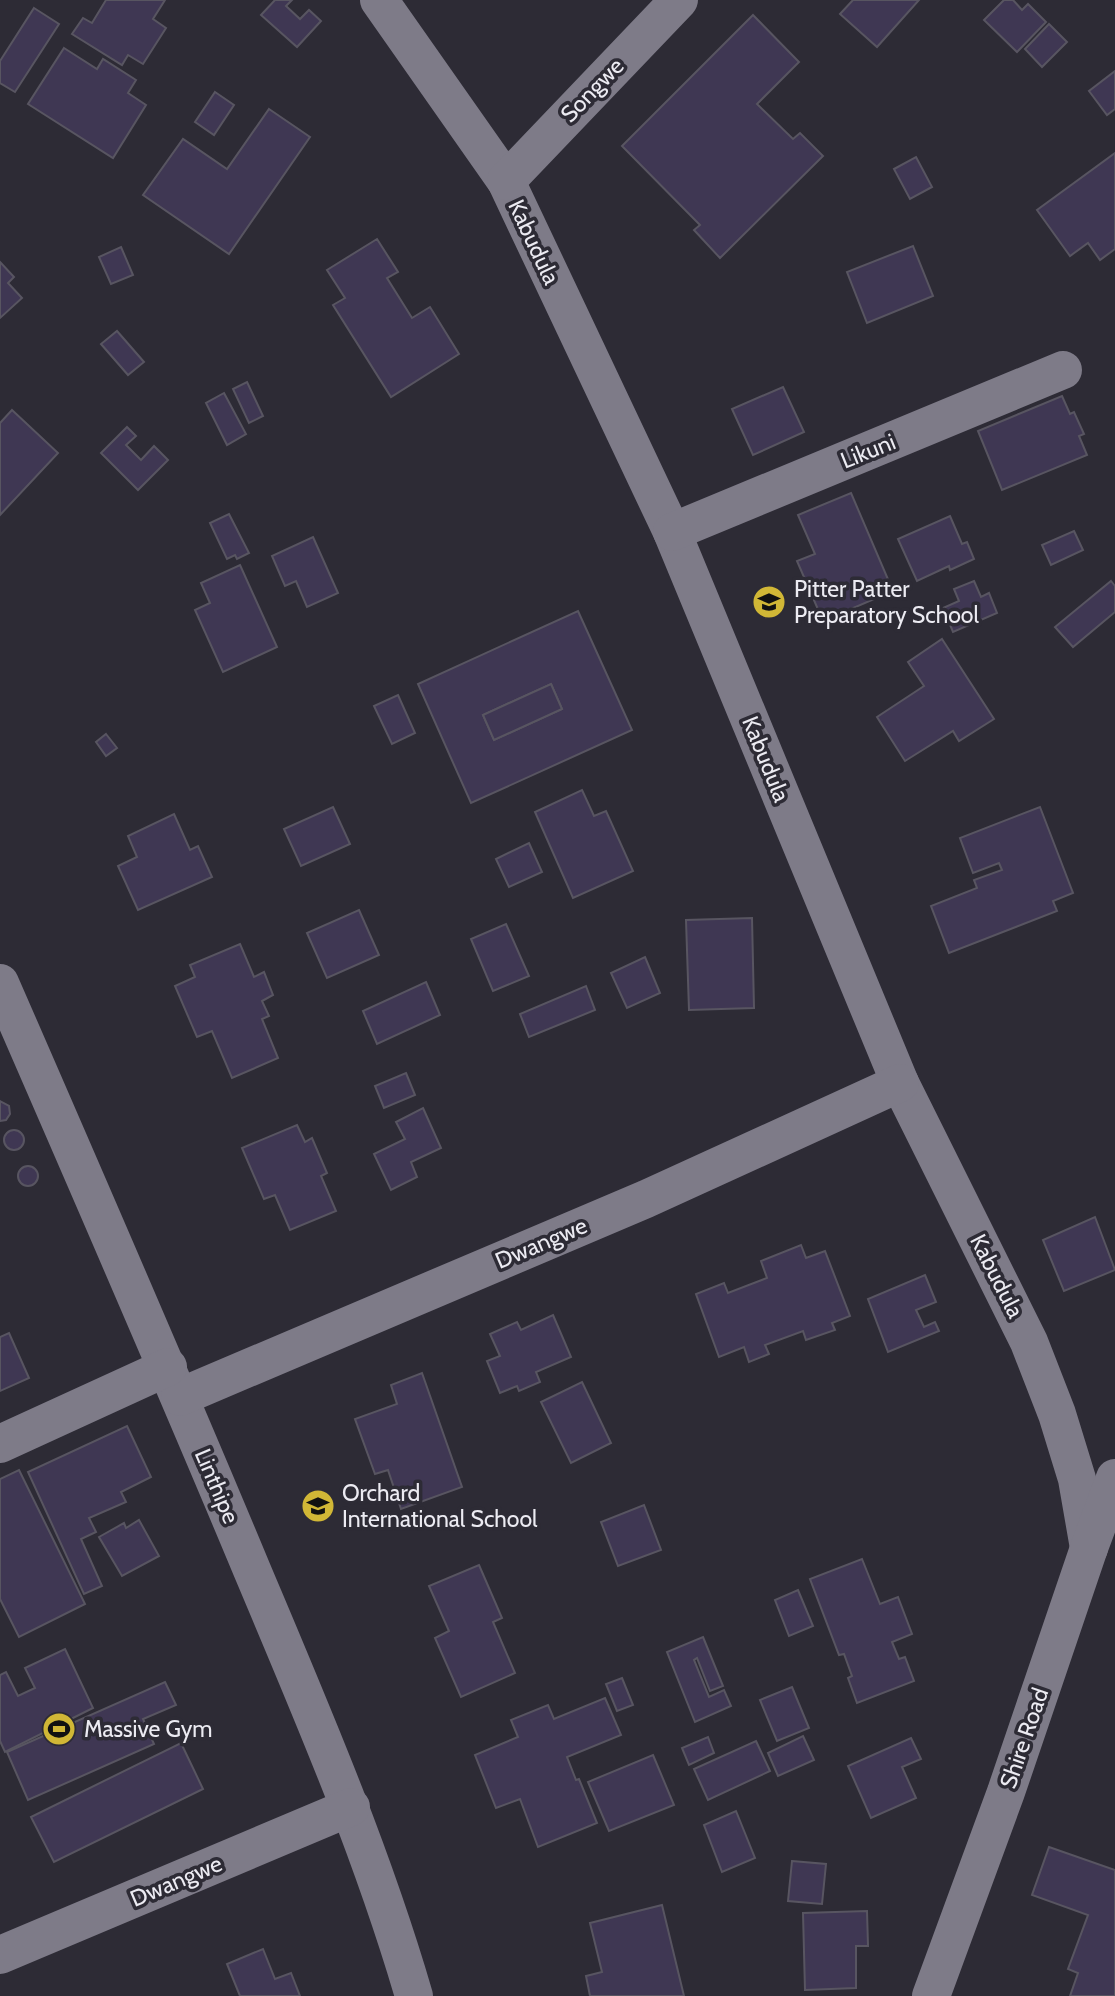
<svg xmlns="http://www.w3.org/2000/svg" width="1115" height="1996" viewBox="0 0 1115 1996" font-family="Cabin,sans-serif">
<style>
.building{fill:#3f3753;stroke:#585561;stroke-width:2;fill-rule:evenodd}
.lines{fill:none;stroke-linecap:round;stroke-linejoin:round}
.street{stroke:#7e7b88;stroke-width:38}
.labels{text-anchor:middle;stroke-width:7;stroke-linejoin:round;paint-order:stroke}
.street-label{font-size:23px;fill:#ecebf2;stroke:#2d2b35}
.poi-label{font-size:23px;fill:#ecebf2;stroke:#2d2b35;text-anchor:start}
</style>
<rect width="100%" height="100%" fill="#2d2b35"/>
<g class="building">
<polygon points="106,0 165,0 153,19 166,28 143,64 128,55 122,65 72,34 83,18 92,23"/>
<polygon points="275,0 292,0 286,6 300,19 309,10 321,21 297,47 261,15"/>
<polygon points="853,0 919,0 877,47 840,14"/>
<polygon points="1004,0 1013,0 1022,10 1028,4 1046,22 1017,52 984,20"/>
<polygon points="34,8 59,24 15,92 0,83 0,61"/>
<polygon points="753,15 799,62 757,104 793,139 800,133 823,156 720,258 694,230 700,225 622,146"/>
<polygon points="1049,24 1067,42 1042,67 1025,49"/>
<polygon points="64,48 97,69 103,59 136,80 128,93 146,105 113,158 28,104"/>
<polygon points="1115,71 1115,109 1107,115 1089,91"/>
<polygon points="215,92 234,105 214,135 195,122"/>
<polygon points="269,109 310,137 229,254 143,195 183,139 227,169"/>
<polygon points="1115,153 1115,249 1100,260 1088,243 1070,256 1037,210"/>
<polygon points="916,157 932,187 910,199 894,169"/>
<polygon points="377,239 398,272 387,278 412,318 430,307 459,354 391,397 333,305 345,298 327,270"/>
<polygon points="913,246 933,296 867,323 847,272"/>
<polygon points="121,247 133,275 111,284 99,257"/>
<polygon points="0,262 14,277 8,283 22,298 0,318"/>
<polygon points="117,331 144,362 128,375 101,344"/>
<polygon points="247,382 263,416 249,423 233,389"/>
<polygon points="783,387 804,432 753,455 732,409"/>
<polygon points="224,393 246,434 227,445 206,403"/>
<polygon points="1062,396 1070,414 1074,412 1084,434 1079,436 1087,455 1002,490 978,431"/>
<polygon points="12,410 58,453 0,515 0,423"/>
<polygon points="127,427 136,436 126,445 141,460 154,446 168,460 138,490 101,453"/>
<polygon points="851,493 893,591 823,621 797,561 815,554 798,515"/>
<polygon points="229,514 249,553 237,559 235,555 227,559 210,523"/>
<polygon points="950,516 962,544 967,542 974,559 950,570 949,566 917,581 898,539"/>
<polygon points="1074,531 1083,550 1051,565 1042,545"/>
<polygon points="313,537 338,593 307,607 296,581 285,586 272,556"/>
<polygon points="240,565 277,647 223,672 195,610 210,603 201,583"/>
<polygon points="974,581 981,597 989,593 997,613 953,632 943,608 959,601 954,589"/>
<polygon points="1111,581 1115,586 1115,612 1073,647 1055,627"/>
<path d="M578 611 632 730 471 803 418 684ZM551 684 562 709 494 740 483 715Z"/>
<polygon points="942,639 994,719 959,741 953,731 905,761 877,717 924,686 908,662"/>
<polygon points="551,684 562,709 494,740 483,715"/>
<polygon points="398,695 415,733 392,744 374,706"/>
<polygon points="106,734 117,748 106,756 96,742"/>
<polygon points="582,790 594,816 606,811 633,871 573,898 535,812"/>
<polygon points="333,807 350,844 301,866 284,829"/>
<polygon points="1040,807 1073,893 1053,901 1057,911 949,953 931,906 977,888 974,880 1002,870 999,863 973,873 960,838"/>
<polygon points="174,814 190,850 198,846 212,877 138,910 118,866 137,857 128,836"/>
<polygon points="529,843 542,872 509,887 496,859"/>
<polygon points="359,910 379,955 327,978 307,933"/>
<polygon points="752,918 754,1008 689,1010 686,920"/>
<polygon points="506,924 529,976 493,991 471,939"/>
<polygon points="240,944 254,977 264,972 273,995 262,1001 269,1016 262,1019 278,1058 232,1078 212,1031 197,1037 175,986 195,977 190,965"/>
<polygon points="645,957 660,993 627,1008 611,973"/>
<polygon points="426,982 440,1015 377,1044 363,1011"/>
<polygon points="586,986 595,1010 529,1037 520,1014"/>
<polygon points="406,1073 415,1095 384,1108 375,1086"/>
<polygon points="0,1101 9,1106 10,1114 6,1120 0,1121"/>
<polygon points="423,1108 441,1148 411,1162 417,1177 391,1190 374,1154 405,1139 396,1122"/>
<polygon points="297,1125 305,1142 312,1138 327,1173 321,1176 336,1211 290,1230 275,1195 264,1199 242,1148"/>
<circle cx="14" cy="1140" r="10"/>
<circle cx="28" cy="1176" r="10"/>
<polygon points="1095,1217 1115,1270 1064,1291 1043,1240"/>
<polygon points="801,1245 806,1258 825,1251 850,1316 832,1323 835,1330 806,1340 803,1331 765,1345 769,1354 749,1362 744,1347 719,1357 696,1294 724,1283 728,1293 767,1278 761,1261"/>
<polygon points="925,1275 936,1302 916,1310 924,1327 935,1322 939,1331 888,1352 868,1299"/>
<polygon points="553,1315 571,1357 536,1372 540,1382 519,1391 517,1386 500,1393 487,1361 500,1356 490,1334 517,1322 521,1330"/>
<polygon points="9,1333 29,1378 0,1391 0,1337"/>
<polygon points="422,1373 462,1487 401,1509 388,1470 375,1474 355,1419 397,1404 391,1385"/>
<polygon points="582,1382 611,1443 571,1463 541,1402"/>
<polygon points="127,1426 151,1477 121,1492 126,1502 89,1518 96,1532 81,1539 102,1586 84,1594 28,1472"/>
<polygon points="19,1470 85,1604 19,1637 0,1599 0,1479"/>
<polygon points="644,1505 661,1550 618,1566 601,1522"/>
<polygon points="139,1520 159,1556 122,1576 99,1537 124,1523 126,1528"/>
<polygon points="862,1559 880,1604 898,1597 912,1634 892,1642 899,1659 905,1657 914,1681 857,1703 848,1678 852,1676 844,1654 839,1655 810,1579"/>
<polygon points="479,1565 502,1618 493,1622 515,1673 461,1697 435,1638 449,1631 429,1586"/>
<polygon points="798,1590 813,1626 789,1636 775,1600"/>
<polygon points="703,1637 723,1686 710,1691 697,1658 694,1660 709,1697 724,1690 731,1706 695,1722 667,1652"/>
<polygon points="65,1649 93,1708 5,1752 0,1741 0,1675 6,1672 18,1696 35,1688 25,1668"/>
<polygon points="622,1678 633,1705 617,1711 606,1684"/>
<polygon points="165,1682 176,1705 143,1719 154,1744 28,1800 7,1752"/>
<polygon points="792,1687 809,1728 777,1741 760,1700"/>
<polygon points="605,1698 621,1735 567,1757 576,1780 579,1779 597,1823 538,1847 520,1799 496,1808 475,1755 518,1737 511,1720 548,1705 554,1719"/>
<polygon points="803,1736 814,1760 778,1776 768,1753"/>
<polygon points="708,1737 714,1753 689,1765 682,1748"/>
<polygon points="911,1738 921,1759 902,1767 916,1798 871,1818 848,1766"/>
<polygon points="756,1741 770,1771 708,1800 694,1769"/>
<polygon points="181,1743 203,1789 54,1862 31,1817"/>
<polygon points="653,1755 674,1805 609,1831 588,1782"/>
<polygon points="736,1811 755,1858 722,1872 704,1825"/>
<polygon points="1049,1847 1115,1870 1115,1996 1070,1996 1078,1973 1068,1969 1088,1915 1032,1895"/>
<polygon points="792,1861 826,1864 822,1904 788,1901"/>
<polygon points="662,1905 684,1996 590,1996 586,1976 602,1972 590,1923"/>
<polygon points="867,1911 868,1946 856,1946 856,1988 805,1990 803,1913"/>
<polygon points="263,1949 275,1979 291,1973 300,1996 240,1996 227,1964"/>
</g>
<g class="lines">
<g class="street">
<polyline points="379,0 506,181 672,532 900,1083 1029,1342 1057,1414 1077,1479 1089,1548"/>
<polyline points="506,181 679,0"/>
<polyline points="672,532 1063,370"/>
<path d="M0 983C85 1178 170 1373 252 1570 311 1710 371 1849 414 1996"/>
<polyline points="180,1397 646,1199 900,1083"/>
<polyline points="0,1444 168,1367"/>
<polyline points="0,1955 351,1807"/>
<polyline points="931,1996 1006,1792 1089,1548 1115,1478"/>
</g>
</g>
<defs>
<symbol id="school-disc" viewBox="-11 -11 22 22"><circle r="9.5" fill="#d1b736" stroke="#2d2b35"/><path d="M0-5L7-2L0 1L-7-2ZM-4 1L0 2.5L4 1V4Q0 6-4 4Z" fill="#111"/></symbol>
<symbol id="stadium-disc" viewBox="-11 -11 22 22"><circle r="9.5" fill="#d1b736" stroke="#2d2b35"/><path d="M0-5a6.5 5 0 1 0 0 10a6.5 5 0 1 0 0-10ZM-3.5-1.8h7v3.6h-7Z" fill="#111"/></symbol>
</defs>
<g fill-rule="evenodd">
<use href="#school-disc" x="750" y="583" width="38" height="38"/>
<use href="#school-disc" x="299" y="1487" width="38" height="38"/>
<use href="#stadium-disc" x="40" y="1710" width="38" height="38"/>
</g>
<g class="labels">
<g class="street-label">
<text transform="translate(592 90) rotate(-46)" y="8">Songwe</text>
<text transform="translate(534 242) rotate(65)" y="8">Kabudula</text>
<text transform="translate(868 451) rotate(-22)" y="8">Likuni</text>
<text transform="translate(766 759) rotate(68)" y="8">Kabudula</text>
<text transform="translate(541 1243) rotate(-23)" y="8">Dwangwe</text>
<text transform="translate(997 1276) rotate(63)" y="8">Kabudula</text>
<text transform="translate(217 1486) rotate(67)" y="8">Linthipe</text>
<text transform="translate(1024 1738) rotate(-71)" y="8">Shire Road</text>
<text transform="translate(176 1881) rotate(-23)" y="8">Dwangwe</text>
</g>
<g class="poi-label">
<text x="794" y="597">Pitter Patter<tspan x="794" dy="26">Preparatory School</tspan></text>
<text x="342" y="1501">Orchard<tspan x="342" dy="26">International School</tspan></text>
<text x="84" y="1737">Massive Gym</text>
</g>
</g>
</svg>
